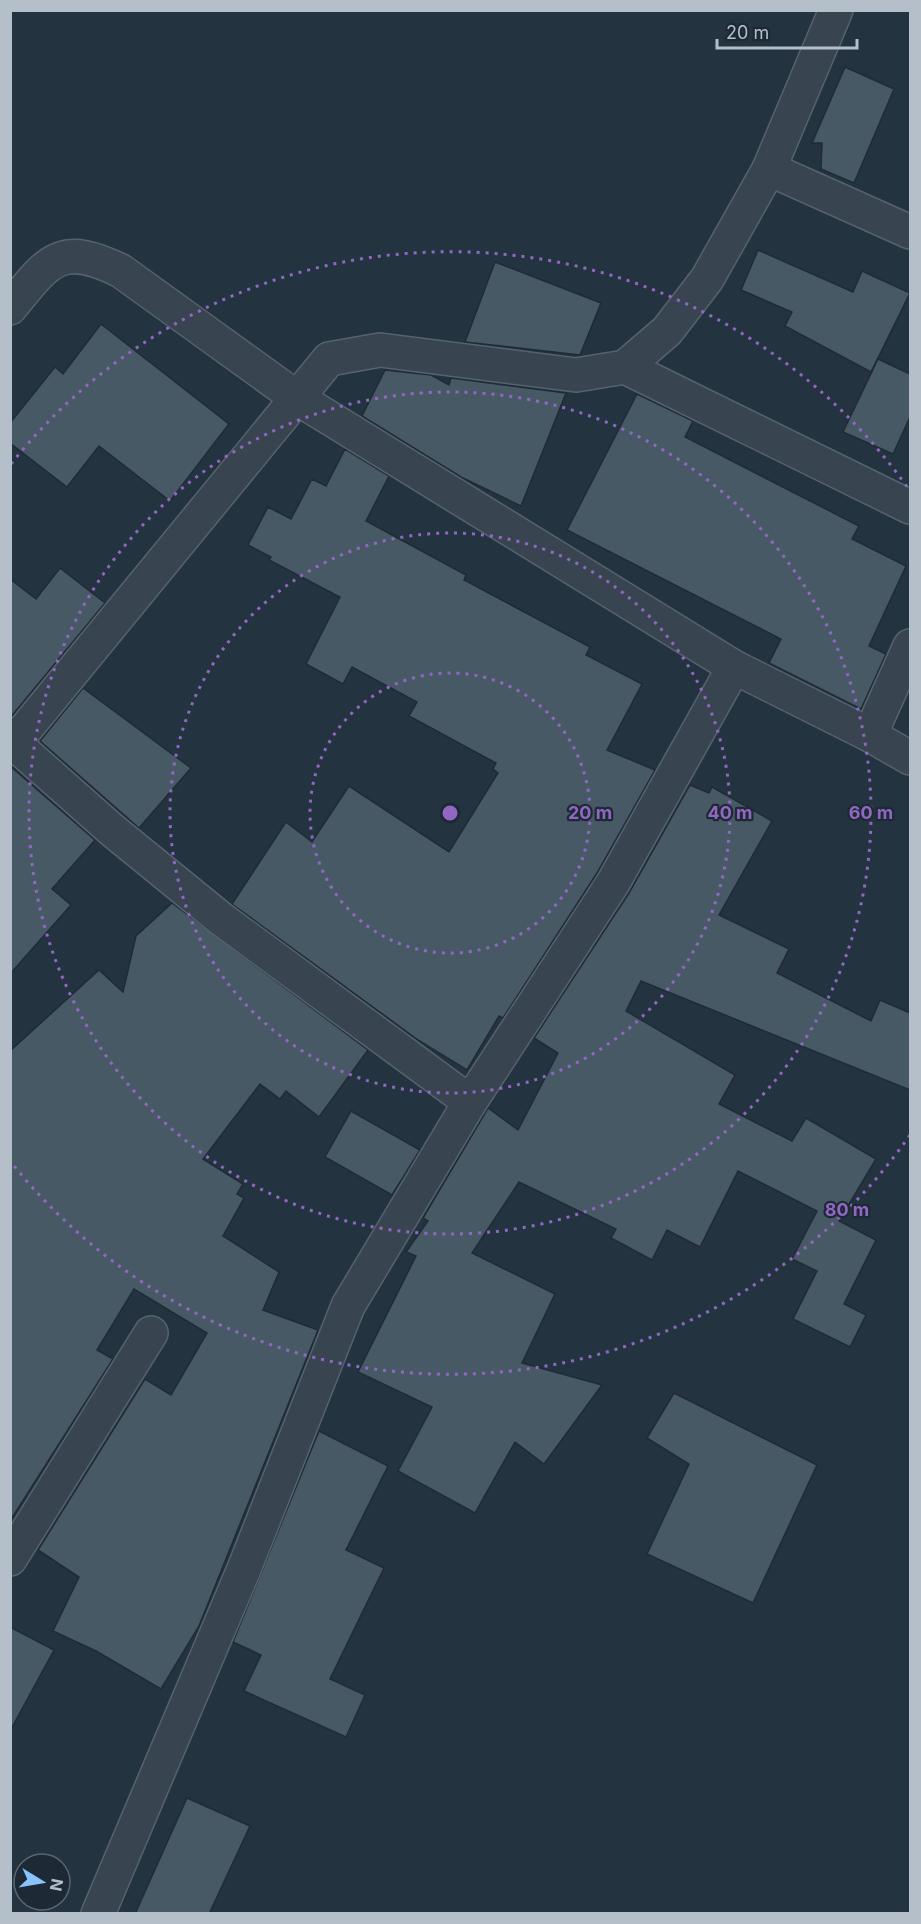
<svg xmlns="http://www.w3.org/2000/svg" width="921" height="1924" viewBox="0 0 921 1924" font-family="Inter,sans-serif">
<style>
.building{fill:#485966;stroke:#1f2c37;stroke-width:1.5}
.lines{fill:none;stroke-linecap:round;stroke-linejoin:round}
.street-casing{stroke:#56626d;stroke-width:36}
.street{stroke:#384550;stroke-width:33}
.ring{fill:none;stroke:#9267c3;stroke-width:3;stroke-dasharray:3 6}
.centre{fill:#9267c3;stroke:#1d2a35;stroke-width:3}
.ring-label{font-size:18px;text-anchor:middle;font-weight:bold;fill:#9267c3;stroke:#1d2a35;stroke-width:4.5;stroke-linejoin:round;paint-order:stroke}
</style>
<rect width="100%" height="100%" fill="#243340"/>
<g class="building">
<polygon points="845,67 894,89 854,183 821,169 822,143 812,143"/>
<polygon points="758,250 853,292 862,271 910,293 871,372 785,326 792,312 741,290"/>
<polygon points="495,262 601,303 580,355 465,342"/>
<polygon points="101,324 229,424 170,501 99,446 67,487 10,443 10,423 55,367 63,374"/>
<polygon points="878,359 910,374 910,417 893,454 843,432"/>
<polygon points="385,370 431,375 449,385 451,378 566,393 521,506 461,477 362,416"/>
<polygon points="637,394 693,421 685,437 859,526 852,539 906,566 869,646 886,654 861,709 769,663 781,639 567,530"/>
<polygon points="345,449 389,476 366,521 466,575 464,580 590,647 586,655 642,684 607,750 655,770 597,873 503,1018 499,1016 467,1070 418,1040 232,904 286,822 312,842 349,786 449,852 498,773 493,769 496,763 409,716 417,702 352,667 343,684 306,664 340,597 269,560 271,557 248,545 268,507 291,519 312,479 326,486"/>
<polygon points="60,568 105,603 10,718 10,579 36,599"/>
<polygon points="83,688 191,768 139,828 40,741"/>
<polygon points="10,766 95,840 52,889 71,905 10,974"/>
<polygon points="690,785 709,793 712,787 772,821 719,915 789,949 777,973 871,1021 880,1000 910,1013 910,1090 641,981 626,1011 735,1075 719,1104 792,1141 806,1118 876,1159 839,1221 876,1240 844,1304 866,1315 850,1347 793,1319 817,1271 792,1259 817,1211 738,1171 700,1247 667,1230 652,1260 611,1238 616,1229 519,1182 472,1253 555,1294 522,1363 602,1385 544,1464 515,1442 475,1513 398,1471 432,1407 358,1372 416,1256 406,1252 428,1221 423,1218 488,1108 518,1130 558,1053 534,1038 629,893"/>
<polygon points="172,903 368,1050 319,1117 286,1091 280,1099 260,1084 203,1159 243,1184 237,1194 244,1198 223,1236 279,1272 263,1310 318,1330 199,1626 161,1689 96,1651 53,1631 79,1577 38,1550 145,1379 171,1395 207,1333 134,1289 97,1350 113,1359 10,1521 10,1051 99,970 123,992 136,936"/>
<polygon points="351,1111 420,1150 392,1195 325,1157"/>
<polygon points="674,1393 817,1465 753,1603 647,1554 689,1464 647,1438"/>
<polygon points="319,1431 388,1466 346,1550 384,1568 330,1679 365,1695 346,1737 244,1691 261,1655 233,1642"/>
<polygon points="10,1627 54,1650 10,1731"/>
<polygon points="187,1798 250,1826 209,1914 135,1914"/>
</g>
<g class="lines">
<defs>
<g id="street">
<polyline points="769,169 910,232"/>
<path d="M10 308C49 260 60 241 121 271L297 398 734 667 613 883 470 1102 348 1306 244 1569 98 1914"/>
<polyline points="625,367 910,507"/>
<polyline points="734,667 870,735 910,758"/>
<polyline points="870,735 910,646"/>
<polyline points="15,744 112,830 220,918 470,1102"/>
<polyline points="10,748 329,359 380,350 576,375 625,367 667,331 707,279 769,169 836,10"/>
<polyline points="10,1559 151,1333"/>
</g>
</defs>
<use href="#street" class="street-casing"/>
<use href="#street" class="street"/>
</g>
<g class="ring">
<circle cx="450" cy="813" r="140"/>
<circle cx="450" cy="813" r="280"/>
<circle cx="450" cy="813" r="421"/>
<path d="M910 1135A561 561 0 0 1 11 1162M11 464A561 561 0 0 1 910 491"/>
</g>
<circle cx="450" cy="813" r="9" class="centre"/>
<g class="ring-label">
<text x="590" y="819">20 m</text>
<text x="730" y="819">40 m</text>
<text x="871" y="819">60 m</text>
<text x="847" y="1216">80 m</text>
</g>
<rect width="921" height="1924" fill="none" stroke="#b4bfca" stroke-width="24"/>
<g transform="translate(42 1882) rotate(101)"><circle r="28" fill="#1d2a35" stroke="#596671" stroke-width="1.5"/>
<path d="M0-4.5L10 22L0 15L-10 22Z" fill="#88c3fb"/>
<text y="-9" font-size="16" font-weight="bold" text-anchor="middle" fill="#b4bfca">N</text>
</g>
<path d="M717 39v9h140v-9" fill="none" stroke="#b4bfca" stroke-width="3"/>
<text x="726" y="39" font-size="18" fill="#b4bfca" stroke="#1d2a35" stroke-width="4.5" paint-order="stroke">20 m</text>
</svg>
